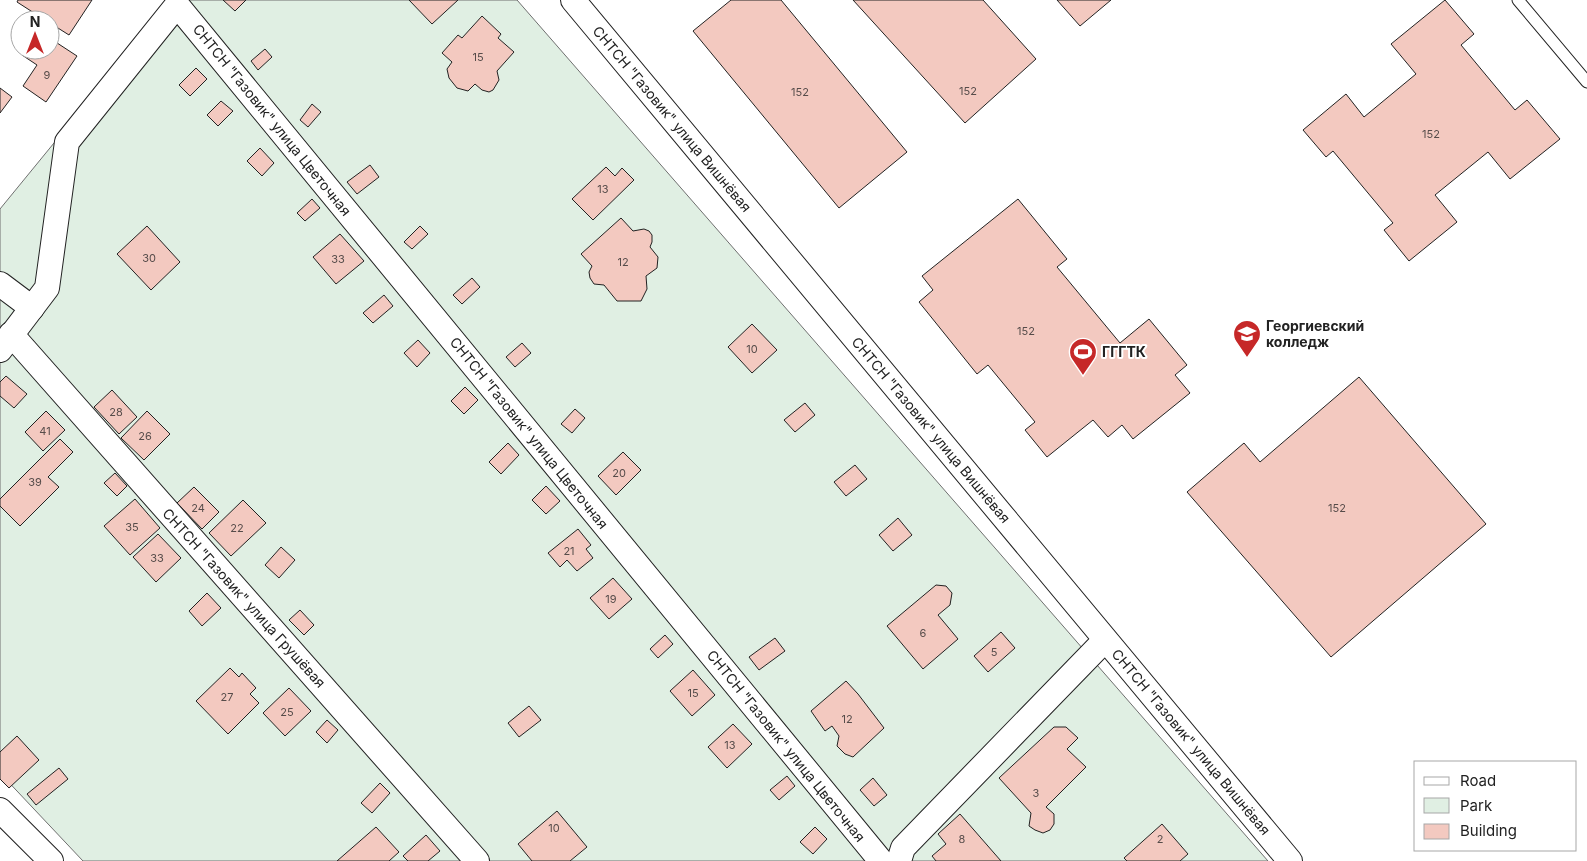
<svg xmlns="http://www.w3.org/2000/svg" width="1587" height="861" viewBox="0 0 1587 861" font-family="Inter,sans-serif">
<style>
.green{fill:#e0efe3;stroke:#6f6f6f}
.building{fill:#f3c9c0;stroke:#222}
.lines{fill:none;stroke-linecap:round;stroke-linejoin:round}
.service-casing{stroke:#222;stroke-width:13}
.minor-casing{stroke:#222;stroke-width:26}
.service{stroke:#fff;stroke-width:11}
.minor{stroke:#fff;stroke-width:24}
.labels{text-anchor:middle;stroke-width:4;stroke-linejoin:round;paint-order:stroke}
.number-label{font-size:11px;fill:#564c4a}
.street-label{font-size:14px;fill:#222;stroke:#fff}
.poi-label{font-size:14px;font-weight:bold;fill:#222;stroke:#fff;text-anchor:start}
</style>
<rect width="100%" height="100%" fill="#fff"/>
<polygon class="green" points="171,0 517,0 1268,861 83,861 0,773 0,209"/>
<g class="building">
<polygon points="18,0 92,0 69,35 50,23 50,20 45,20 17,2"/>
<polygon points="223,0 246,0 235,11"/>
<polygon points="409,0 458,0 432,24"/>
<polygon points="731,0 781,0 907,152 839,208 693,31"/>
<polygon points="853,0 983,0 1036,59 965,123"/>
<polygon points="1057,0 1111,0 1080,26"/>
<polygon points="1445,0 1474,34 1461,45 1515,110 1527,100 1560,139 1510,179 1488,152 1435,195 1457,222 1409,261 1384,230 1393,223 1333,151 1326,157 1303,130 1346,94 1364,117 1416,74 1391,44"/>
<polygon points="482,16 501,34 498,38 514,52 497,71 499,80 493,90 489,92 482,90 475,84 468,91 457,88 449,78 447,69 452,62 442,53 458,35 462,38"/>
<polygon points="51,39 77,56 46,102 23,86 37,65 22,55 26,50 50,50"/>
<polygon points="265,49 272,57 258,70 251,61"/>
<polygon points="196,68 207,79 190,96 179,85"/>
<polygon points="0,88 12,97 0,113"/>
<polygon points="221,101 233,111 218,126 207,115"/>
<polygon points="312,104 321,112 308,127 300,120"/>
<polygon points="260,148 274,163 262,176 247,161"/>
<polygon points="370,165 379,177 357,194 347,182"/>
<polygon points="606,167 615,176 622,168 634,180 593,220 572,199"/>
<polygon points="312,199 320,208 305,221 297,213"/>
<polygon points="1018,199 1067,259 1057,267 1120,343 1149,319 1187,365 1175,375 1190,393 1133,439 1122,425 1108,437 1093,420 1047,457 1025,430 1035,422 988,365 977,374 919,302 933,290 922,276"/>
<polygon points="621,218 633,231 644,229 649,231 652,235 652,242 650,247 658,257 657,268 646,276 647,289 641,301 617,301 604,285 594,284 590,278 589,272 592,266 581,254"/>
<polygon points="147,226 180,262 151,290 117,254"/>
<polygon points="420,226 428,234 412,249 404,242"/>
<polygon points="340,234 364,261 336,284 313,257"/>
<polygon points="472,278 480,287 462,304 453,295"/>
<polygon points="384,295 393,306 373,323 363,313"/>
<polygon points="752,324 777,350 752,373 728,347"/>
<polygon points="418,340 430,353 417,367 404,353"/>
<polygon points="522,343 531,353 515,367 506,357"/>
<polygon points="6,376 27,394 14,408 0,396 0,382"/>
<polygon points="1359,377 1486,524 1331,657 1187,492 1244,443 1260,462"/>
<polygon points="465,387 478,400 464,414 451,401"/>
<polygon points="112,390 137,417 119,434 94,407"/>
<polygon points="805,403 815,415 795,432 784,420"/>
<polygon points="575,409 585,418 572,433 561,424"/>
<polygon points="46,411 65,430 43,451 25,432"/>
<polygon points="147,411 170,434 144,460 121,438"/>
<polygon points="60,439 73,452 48,477 59,487 20,526 0,506 0,499"/>
<polygon points="508,443 519,455 501,474 489,462"/>
<polygon points="623,452 641,470 616,495 598,476"/>
<polygon points="855,465 867,479 846,496 834,482"/>
<polygon points="115,473 127,486 117,496 104,483"/>
<polygon points="546,486 560,501 546,514 532,500"/>
<polygon points="194,487 219,512 202,529 177,503"/>
<polygon points="135,499 160,528 130,555 104,526"/>
<polygon points="243,500 266,523 231,556 209,533"/>
<polygon points="898,518 912,535 893,551 879,535"/>
<polygon points="578,529 591,545 586,549 593,558 577,571 567,560 560,567 548,553"/>
<polygon points="158,534 181,558 156,582 133,557"/>
<polygon points="281,547 295,560 279,578 265,565"/>
<polygon points="613,578 632,599 609,619 590,598"/>
<polygon points="936,585 946,586 952,593 950,605 938,615 958,639 923,669 887,626"/>
<polygon points="207,593 221,608 202,626 189,611"/>
<polygon points="300,610 314,625 304,635 289,620"/>
<polygon points="1001,632 1015,648 988,672 974,656"/>
<polygon points="665,635 673,644 658,658 650,649"/>
<polygon points="775,638 785,651 759,670 749,657"/>
<polygon points="230,668 239,677 242,673 256,688 250,694 259,703 228,734 196,701"/>
<polygon points="693,670 715,695 692,716 670,691"/>
<polygon points="846,681 858,694 884,728 853,757 845,754 837,746 839,736 832,726 825,731 811,711"/>
<polygon points="289,688 311,711 285,736 263,713"/>
<polygon points="529,706 541,720 519,737 508,723"/>
<polygon points="327,720 338,730 327,743 316,732"/>
<polygon points="733,724 752,744 727,768 708,747"/>
<polygon points="1054,727 1066,727 1078,738 1067,749 1086,767 1046,807 1054,814 1054,824 1050,830 1043,833 1035,830 1029,826 1031,813 999,778"/>
<polygon points="17,736 39,760 9,788 0,779 0,752"/>
<polygon points="59,768 68,779 36,805 27,794"/>
<polygon points="787,776 795,786 779,800 770,790"/>
<polygon points="873,778 887,795 874,806 860,790"/>
<polygon points="380,783 390,793 372,813 361,803"/>
<polygon points="557,811 587,847 570,861 532,861 518,844"/>
<polygon points="960,814 1001,861 936,861 932,856 946,844 938,834"/>
<polygon points="1162,824 1188,854 1180,861 1127,861 1124,858"/>
<polygon points="376,827 399,852 389,861 337,861"/>
<polygon points="815,827 827,839 813,854 800,842"/>
<polygon points="426,835 440,851 428,861 408,861 403,856"/>
</g>
<g class="lines">
<defs>
<polyline id="service" points="1518,0 1587,82"/>
<g id="minor">
<polyline points="573,0 1290,861"/>
<polyline points="0,284 32,308"/>
<polyline points="11,334 477,861"/>
<polyline points="0,350 47,288 67,142 177,5 881,861"/>
<polyline points="0,810 51,861"/>
<polyline points="899,861 903,848 1105,640"/>
</g>
</defs>
<use href="#service" class="service-casing"/>
<use href="#minor" class="minor-casing"/>
<use href="#service" class="service"/>
<use href="#minor" class="minor"/>
</g>
<defs>
<symbol id="university-pin" viewBox="-11 -11 22 30"><path d="M0 17L-7.5 6A9.5 9.5 0 1 1 7.5 6Z" fill="#c62828" stroke="#fff"/><path d="M0-5L7-2L0 1L-7-2ZM-4 1L0 2.5L4 1V4Q0 6-4 4Z" fill="#fff"/></symbol>
<symbol id="stadium-pin" viewBox="-11 -11 22 30"><path d="M0 17L-7.5 6A9.5 9.5 0 1 1 7.5 6Z" fill="#c62828" stroke="#fff"/><path d="M0-5a6.5 5 0 1 0 0 10a6.5 5 0 1 0 0-10ZM-3.5-1.8h7v3.6h-7Z" fill="#fff"/></symbol>
</defs>
<g fill-rule="evenodd">
<use href="#university-pin" x="1231" y="318" width="32" height="43"/>
<use href="#stadium-pin" x="1067" y="336" width="32" height="43"/>
</g>
<g class="labels">
<g class="number-label">
<text x="478" y="61">15</text>
<text x="47" y="79">9</text>
<text x="968" y="95">152</text>
<text x="800" y="96">152</text>
<text x="1431" y="138">152</text>
<text x="603" y="193">13</text>
<text x="149" y="262">30</text>
<text x="338" y="263">33</text>
<text x="623" y="266">12</text>
<text x="1026" y="335">152</text>
<text x="752" y="353">10</text>
<text x="116" y="416">28</text>
<text x="45" y="435">41</text>
<text x="145" y="440">26</text>
<text x="619" y="477">20</text>
<text x="35" y="486">39</text>
<text x="198" y="512">24</text>
<text x="1337" y="512">152</text>
<text x="132" y="531">35</text>
<text x="237" y="532">22</text>
<text x="569" y="555">21</text>
<text x="157" y="562">33</text>
<text x="611" y="603">19</text>
<text x="923" y="637">6</text>
<text x="994" y="656">5</text>
<text x="693" y="697">15</text>
<text x="227" y="701">27</text>
<text x="287" y="716">25</text>
<text x="847" y="723">12</text>
<text x="730" y="749">13</text>
<text x="1036" y="797">3</text>
<text x="554" y="832">10</text>
<text x="962" y="843">8</text>
<text x="1160" y="843">2</text>
</g>
<g class="street-label">
<text transform="translate(672 119) rotate(50)" y="5">СНТСН "Газовик" улица Вишнёвая</text>
<text transform="translate(272 120) rotate(51)" y="5">СНТСН "Газовик" улица Цветочная</text>
<text transform="translate(931 430) rotate(50)" y="5">СНТСН "Газовик" улица Вишнёвая</text>
<text transform="translate(529 433) rotate(51)" y="5">СНТСН "Газовик" улица Цветочная</text>
<text transform="translate(244 598) rotate(48)" y="5">СНТСН "Газовик" улица Грушёвая</text>
<text transform="translate(1191 742) rotate(50)" y="5">СНТСН "Газовик" улица Вишнёвая</text>
<text transform="translate(786 746) rotate(51)" y="5">СНТСН "Газовик" улица Цветочная</text>
</g>
<g class="poi-label">
<text x="1266" y="331">Георгиевский<tspan x="1266" dy="16">колледж</tspan></text>
<text x="1102" y="357">ГГГТК</text>
</g>
</g>
<rect x="1414" y="761" width="162" height="90" fill="#ffffff" stroke="#a7a7a7"/>
<rect x="1424" y="777" width="25" height="8" fill="#ffffff" stroke="#a7a7a7"/>
<text x="1460" y="786" font-size="15" fill="#222222">Road</text>
<rect x="1424" y="798" width="25" height="15" fill="#e0efe3" stroke="#a7a7a7"/>
<text x="1460" y="811" font-size="15" fill="#222222">Park</text>
<rect x="1424" y="824" width="25" height="15" fill="#f3c9c0" stroke="#a7a7a7"/>
<text x="1460" y="836" font-size="15" fill="#222222">Building</text>
<g transform="translate(35 35)"><circle r="24" fill="#ffffff" stroke="#a7a7a7"/>
<path d="M0-4L9 19L0 12L-9 19Z" fill="#c62828"/>
<text y="-8" font-size="14" font-weight="bold" text-anchor="middle" fill="#222222">N</text>
</g>
</svg>
